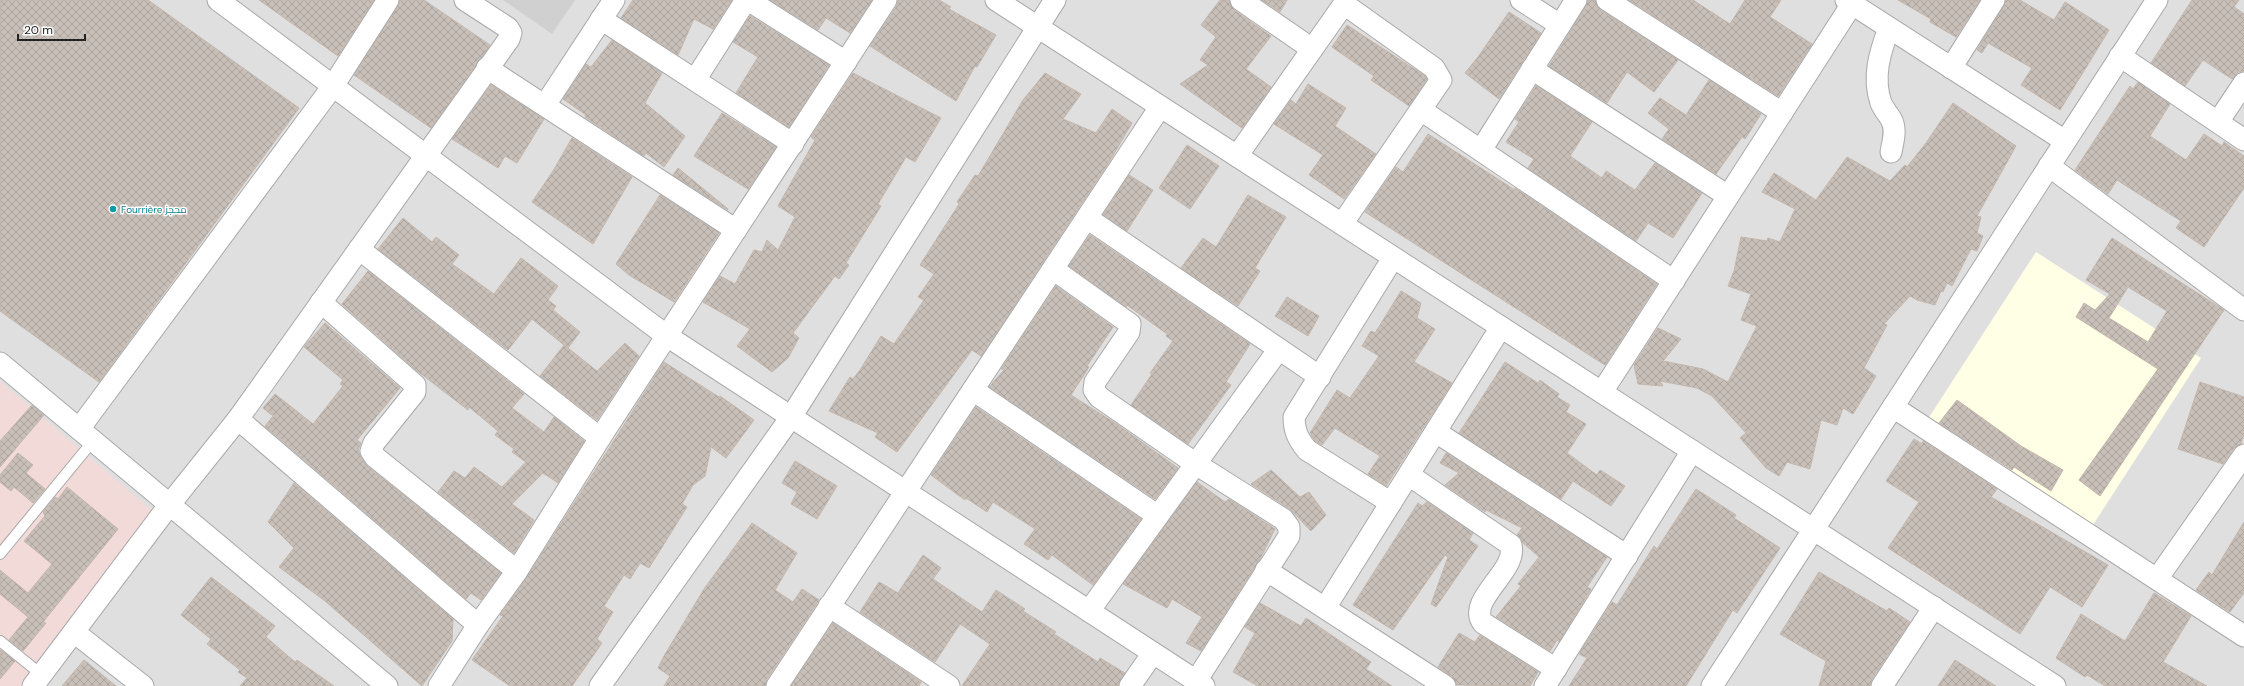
<svg xmlns="http://www.w3.org/2000/svg" width="2244" height="686" viewBox="0 0 2244 686" font-family="'DM Sans',Cairo,sans-serif">
<style>
.residential{fill:#e0dfdf}
.commercial{fill:#f2dad9}
.education{fill:#ffffe5}
.religious{fill:#d0d0d0}
.building{fill:url(#building-cross-hatch);stroke:#c4b6ab;fill-rule:evenodd}
.lines{fill:none;stroke-linecap:round;stroke-linejoin:round}
.service-casing{stroke:#a9a9a9;stroke-width:12}
.minor-casing{stroke:#a9a9a9;stroke-width:23}
.service{stroke:#fff;stroke-width:10}
.minor{stroke:#fff;stroke-width:21}
.culture-dot{fill:#0f9aa8;stroke:#fff;stroke-width:1.5}
.labels{text-anchor:middle;stroke-width:3;stroke-linejoin:round;paint-order:stroke}
.culture-label{font-size:10px;fill:#0d838f;stroke:#fff;text-anchor:start}
</style>
<defs>
<pattern id="building-cross-hatch" width="8" height="8" patternUnits="userSpaceOnUse"><rect width="8" height="8" fill="#c7bfb8"/><path d="M0 0l8 8M0 8l8-8" fill="none" stroke="#aba49e"/></pattern>
</defs>
<rect width="100%" height="100%" fill="#f2efe9"/>
<rect class="residential" x="0" y="0" width="2244" height="686"/>
<polygon class="commercial" points="0,381 163,520 23,686 0,686"/>
<polygon class="education" points="2036,252 2201,358 2091,528 1926,422"/>
<polygon class="religious" points="503,0 575,0 552,34"/>
<g class="building">
<polygon points="0,0 148,0 299,108 99,382 0,311"/>
<polygon points="259,0 374,0 338,56"/>
<polygon points="400,0 424,0 490,45 431,128 354,75 398,6"/>
<polygon points="633,0 732,0 713,29 694,19 678,55 621,18"/>
<polygon points="770,0 872,0 850,33 826,18 818,30"/>
<polygon points="898,0 939,0 951,7 949,9 996,35 977,67 975,66 956,101 870,46 896,7"/>
<polygon points="1220,0 1229,0 1234,10 1271,36 1246,69 1271,87 1242,128 1180,84 1208,65 1200,60 1216,37 1201,25"/>
<polygon points="1262,0 1287,0 1280,12"/>
<polygon points="1588,0 1595,0 1600,10 1678,60 1654,92 1627,72 1607,103 1549,66 1586,6"/>
<polygon points="1629,0 1693,0 1730,24 1745,0 1781,0 1770,17 1812,44 1778,96"/>
<polygon points="1898,0 1980,0 1956,37 1930,22 1931,19"/>
<polygon points="2006,0 2020,0 2054,20 2065,2 2109,30 2060,110 2021,85 2032,68 1988,43 1982,53 1977,50 2004,6"/>
<polygon points="2192,0 2239,0 2234,7 2244,14 2244,71 2238,72 2232,79 2203,60 2185,86 2151,63"/>
<polygon points="1509,12 1541,33 1499,99 1465,73 1478,57"/>
<polygon points="750,16 829,65 789,127 736,93 758,57 733,42"/>
<polygon points="1347,25 1425,76 1427,79 1409,106 1371,80 1374,76 1332,47"/>
<polygon points="612,40 662,73 645,103 685,136 664,167 646,153 644,156 585,117 586,115 563,99 586,64 591,67"/>
<polygon points="853,73 941,118 915,162 906,157 878,204 881,206 846,263 849,265 839,279 835,276 793,333 799,338 788,358 772,372 737,346 750,329 703,302 720,276 735,284 754,250 762,252 767,240 778,250 795,217 778,206 815,140 811,137"/>
<polygon points="1045,73 1081,94 1063,119 1096,133 1112,109 1132,123 1109,162 981,356 972,350 897,452 875,437 878,433 829,411 850,377 853,379 860,370 881,336 894,344 924,300 918,297 934,274 920,265 959,204 957,202 975,175 978,176 1023,100"/>
<polygon points="1709,80 1761,114 1745,139 1742,137 1716,174 1662,139 1669,129 1648,113 1660,98 1686,115"/>
<polygon points="2138,82 2170,104 2150,136 2186,160 2204,134 2222,146 2224,142 2244,156 2244,188 2204,247 2176,228 2181,221 2117,180 2108,194 2075,170 2130,86 2133,89"/>
<polygon points="1308,84 1346,108 1335,126 1376,154 1344,199 1309,175 1323,155 1274,124 1291,100 1296,104"/>
<polygon points="491,85 544,119 517,163 505,156 498,168 452,139"/>
<polygon points="1536,86 1592,122 1570,156 1602,178 1606,171 1635,190 1655,163 1702,193 1673,238 1648,223 1636,241 1528,168 1534,159 1506,142 1519,122 1515,119"/>
<polygon points="1953,103 2016,146 1977,216 1981,217 1977,233 1983,236 1977,251 1971,249 1952,286 1947,283 1943,292 1941,291 1935,305 1917,300 1910,296 1884,324 1887,325 1864,368 1876,376 1853,414 1843,408 1837,425 1821,420 1810,469 1787,462 1779,476 1766,468 1740,438 1746,433 1712,396 1697,388 1660,381 1663,386 1638,384 1634,365 1658,328 1681,339 1663,361 1703,369 1728,382 1757,326 1741,320 1751,294 1728,286 1734,271 1741,237 1767,241 1768,238 1780,242 1795,209 1762,192 1774,173 1816,200 1847,157 1890,181 1905,165 1907,167 1926,143"/>
<polygon points="722,113 776,147 748,189 694,156"/>
<polygon points="1428,134 1515,190 1515,188 1657,284 1605,365 1365,212 1396,167 1403,172"/>
<polygon points="572,138 632,177 593,244 532,202 553,171"/>
<polygon points="1187,145 1219,166 1190,209 1159,188"/>
<polygon points="678,168 728,209 728,210 673,175"/>
<polygon points="1129,175 1153,190 1127,231 1103,215"/>
<polygon points="660,195 719,233 674,302 629,275 616,264"/>
<polygon points="1248,195 1286,217 1255,268 1260,271 1238,306 1181,268 1203,238 1216,247"/>
<polygon points="403,218 432,242 436,237 459,255 452,264 494,294 521,258 558,286 548,300 556,306 553,310 580,332 568,348 597,371 625,343 639,356 597,420 540,376 564,345 532,319 508,350 378,249"/>
<polygon points="1090,235 1250,344 1226,382 1231,385 1188,444 1131,405 1152,374 1150,373 1173,341 1166,336 1167,334 1127,305 1126,307 1069,266"/>
<path d="M2112 238 2224 310 2100 496 2079 480 2158 369 2076 317 2084 303 2095 310 2110 294 2086 280ZM2128 287 2167 311 2148 342 2109 318Z"/>
<polygon points="368,271 524,394 512,408 544,432 554,417 584,441 558,483 543,473 512,504 534,520 514,553 438,492 454,471 465,478 474,467 502,487 526,462 512,452 514,449 495,435 498,431 469,407 468,410 416,370 342,304"/>
<polygon points="1056,286 1113,327 1087,366 1089,367 1071,395 1118,425 1178,468 1155,499 989,387 1004,370 1001,369"/>
<polygon points="1401,291 1421,303 1417,318 1435,329 1414,362 1452,383 1386,486 1368,474 1380,456 1335,428 1322,445 1315,441 1310,433 1337,390 1350,398 1379,356 1362,346 1371,331 1375,333"/>
<polygon points="1287,297 1319,316 1308,336 1275,316"/>
<polygon points="325,323 400,388 357,440 361,443 358,450 361,458 367,466 501,573 481,600 471,593 466,599 265,426 273,416 263,408 275,394 313,424 343,386 340,384 343,380 304,347"/>
<polygon points="664,362 719,397 720,396 754,420 726,458 711,447 705,476 693,485 682,504 687,507 649,568 640,563 630,579 624,575 604,606 613,612 597,639 602,643 572,686 510,686 472,660 503,616 500,615 527,577"/>
<polygon points="1505,362 1538,383 1540,380 1559,394 1557,397 1570,405 1566,412 1586,424 1567,453 1597,475 1600,470 1625,486 1611,506 1573,481 1561,499 1459,433"/>
<polygon points="2200,382 2244,397 2244,434 2241,444 2234,448 2223,464 2178,449"/>
<polygon points="1957,400 2021,446 2063,470 2051,491 2014,467 2012,470 1939,423"/>
<polygon points="32,405 44,415 0,467 0,441"/>
<polygon points="976,407 1141,519 1093,585 1052,555 1048,560 1024,544 1035,529 993,502 987,512 966,498 965,500 931,475"/>
<polygon points="1914,439 1922,444 1923,441 1997,489 1991,497 2108,565 2082,607 2050,587 2020,634 1888,548 1919,502 1886,481"/>
<polygon points="18,453 33,465 26,473 45,489 33,503 14,487 11,491 0,482 0,475"/>
<polygon points="1446,453 1607,557 1587,587 1591,589 1559,642 1557,640 1550,651 1496,617 1521,586 1518,584 1539,557 1522,542 1517,535 1522,528 1486,510 1485,512 1445,485 1459,473 1440,463"/>
<polygon points="795,461 837,486 817,519 791,504 797,492 782,483"/>
<polygon points="1271,470 1300,497 1309,492 1326,515 1311,531 1290,509 1251,484"/>
<polygon points="1197,482 1225,502 1229,499 1275,529 1260,559 1201,651 1186,643 1202,617 1172,599 1167,608 1123,584"/>
<polygon points="294,483 453,619 452,641 422,686 325,601 279,567 294,548 268,522"/>
<polygon points="67,487 118,529 43,622 46,623 23,651 9,640 28,617 0,594 0,570 28,593 52,564 24,541 45,516 43,512 55,497 58,499"/>
<polygon points="1696,489 1736,515 1734,518 1780,548 1737,613 1733,610 1686,686 1569,686 1587,658 1579,654 1612,602 1617,605 1654,546 1657,549"/>
<polygon points="1427,502 1473,533 1469,540 1478,546 1436,607 1431,604 1448,557 1445,555 1393,630 1353,605 1418,503 1422,506"/>
<polygon points="2244,522 2244,593 2230,612 2196,590 2209,572 2212,575"/>
<polygon points="752,523 797,553 775,590 793,602 802,589 819,600 818,602 767,679 765,686 664,686 670,676 658,668 664,656 704,589"/>
<polygon points="923,555 941,568 933,579 982,612 996,590 1025,609 1023,611 1056,632 1054,634 1098,662 1100,658 1125,673 1118,686 962,686 990,644 960,624 935,662 860,612 879,582 898,593"/>
<polygon points="1819,572 1887,611 1889,608 1910,622 1872,679 1870,686 1819,686 1826,661 1780,634"/>
<polygon points="211,577 275,626 266,637 295,662 297,660 334,686 240,686 247,678 238,672 240,670 207,644 211,639 181,615"/>
<polygon points="2154,593 2191,616 2163,662 2207,686 2105,686 2087,675 2085,677 2056,658 2081,614 2125,641"/>
<polygon points="1260,603 1301,626 1306,618 1371,662 1366,669 1392,686 1258,686 1233,672 1255,633 1245,627"/>
<polygon points="833,623 921,682 919,686 791,686"/>
<polygon points="1459,633 1475,642 1480,635 1538,672 1530,686 1457,685 1452,676 1438,667"/>
<polygon points="1,650 15,661 0,679 0,651"/>
<polygon points="84,660 116,686 62,686"/>
<polygon points="1955,660 1996,686 1938,686"/>
</g>
<g class="lines">
<defs>
<g id="service">
<polyline points="0,554 93,441"/>
<polyline points="0,641 42,675"/>
</g>
<g id="minor">
<polyline points="218,0 667,336 1204,686"/>
<polyline points="748,0 846,62"/>
<polyline points="996,0 2055,686"/>
<polyline points="1241,0 1312,49"/>
<polyline points="1521,0 1560,25"/>
<polyline points="1607,0 1782,113"/>
<polyline points="1846,0 2065,141"/>
<polyline points="601,19 793,144"/>
<path d="M1889 28C1880 52 1872 77 1881 103 1883 108 1888 114 1891 119 1897 129 1893 141 1891 152"/>
<polyline points="2120,56 2244,140"/>
<polyline points="487,68 736,230"/>
<polyline points="1951,68 1994,0"/>
<polyline points="1532,69 1728,196"/>
<polyline points="695,80 746,0"/>
<polyline points="545,105 614,0"/>
<polyline points="1421,110 1674,281"/>
<polyline points="2218,122 2244,83"/>
<polyline points="1481,150 1576,0"/>
<polyline points="1237,156 1344,4 1434,68 1441,80 1342,224"/>
<polyline points="2049,166 2244,310"/>
<polyline points="1087,218 1320,377"/>
<polyline points="359,249 600,438"/>
<polyline points="1053,269 1130,324 1129,332 1095,382 1094,390 1099,397 1196,464 1283,519 1289,527 1289,536 1196,681"/>
<polyline points="321,302 415,385 415,392 374,443 371,451 375,457 517,571"/>
<polyline points="0,363 387,686"/>
<polyline points="973,390 1158,516"/>
<polyline points="1602,392 1852,4"/>
<polyline points="1893,407 2244,636"/>
<polyline points="238,419 478,625"/>
<polyline points="79,429 333,86 388,0"/>
<polyline points="1436,432 1627,556"/>
<path d="M1409 475 1511 545C1518 571 1466 600 1483 623L1556 669"/>
<path d="M1391 503 1307 450C1298 439 1294 431 1294 417L1393 258"/>
<polyline points="1266,570 1445,686"/>
<polyline points="2157,579 2244,455"/>
<polyline points="829,606 949,686"/>
<polyline points="1325,608 1501,327"/>
<polyline points="1089,611 1279,349"/>
<polyline points="74,632 143,686"/>
<polyline points="33,686 170,504 238,419 509,39 511,33 508,28 465,0"/>
<polyline points="439,686 478,625 517,571 600,438 886,0"/>
<polyline points="600,686 791,417 1055,0"/>
<polyline points="777,686 1160,107"/>
<polyline points="1130,686 1153,653"/>
<polyline points="1545,686 1692,451"/>
<polyline points="1712,686 2157,0"/>
<polyline points="1882,686 1934,607"/>
</g>
</defs>
<use href="#service" class="service-casing"/>
<use href="#minor" class="minor-casing"/>
<use href="#service" class="service"/>
<use href="#minor" class="minor"/>
</g>
<circle class="culture-dot" cx="113" cy="209" r="4"/>
<g class="labels">
<g class="culture-label">
<text x="121" y="213">Fourrière محجز</text>
</g>
</g>
<path d="M18 34v6h67v-6" fill="none" stroke="#222222" stroke-width="2"/>
<text x="24" y="34" font-size="12" fill="#222222" stroke="#ffffff" stroke-width="3" paint-order="stroke">20 m</text>
</svg>
